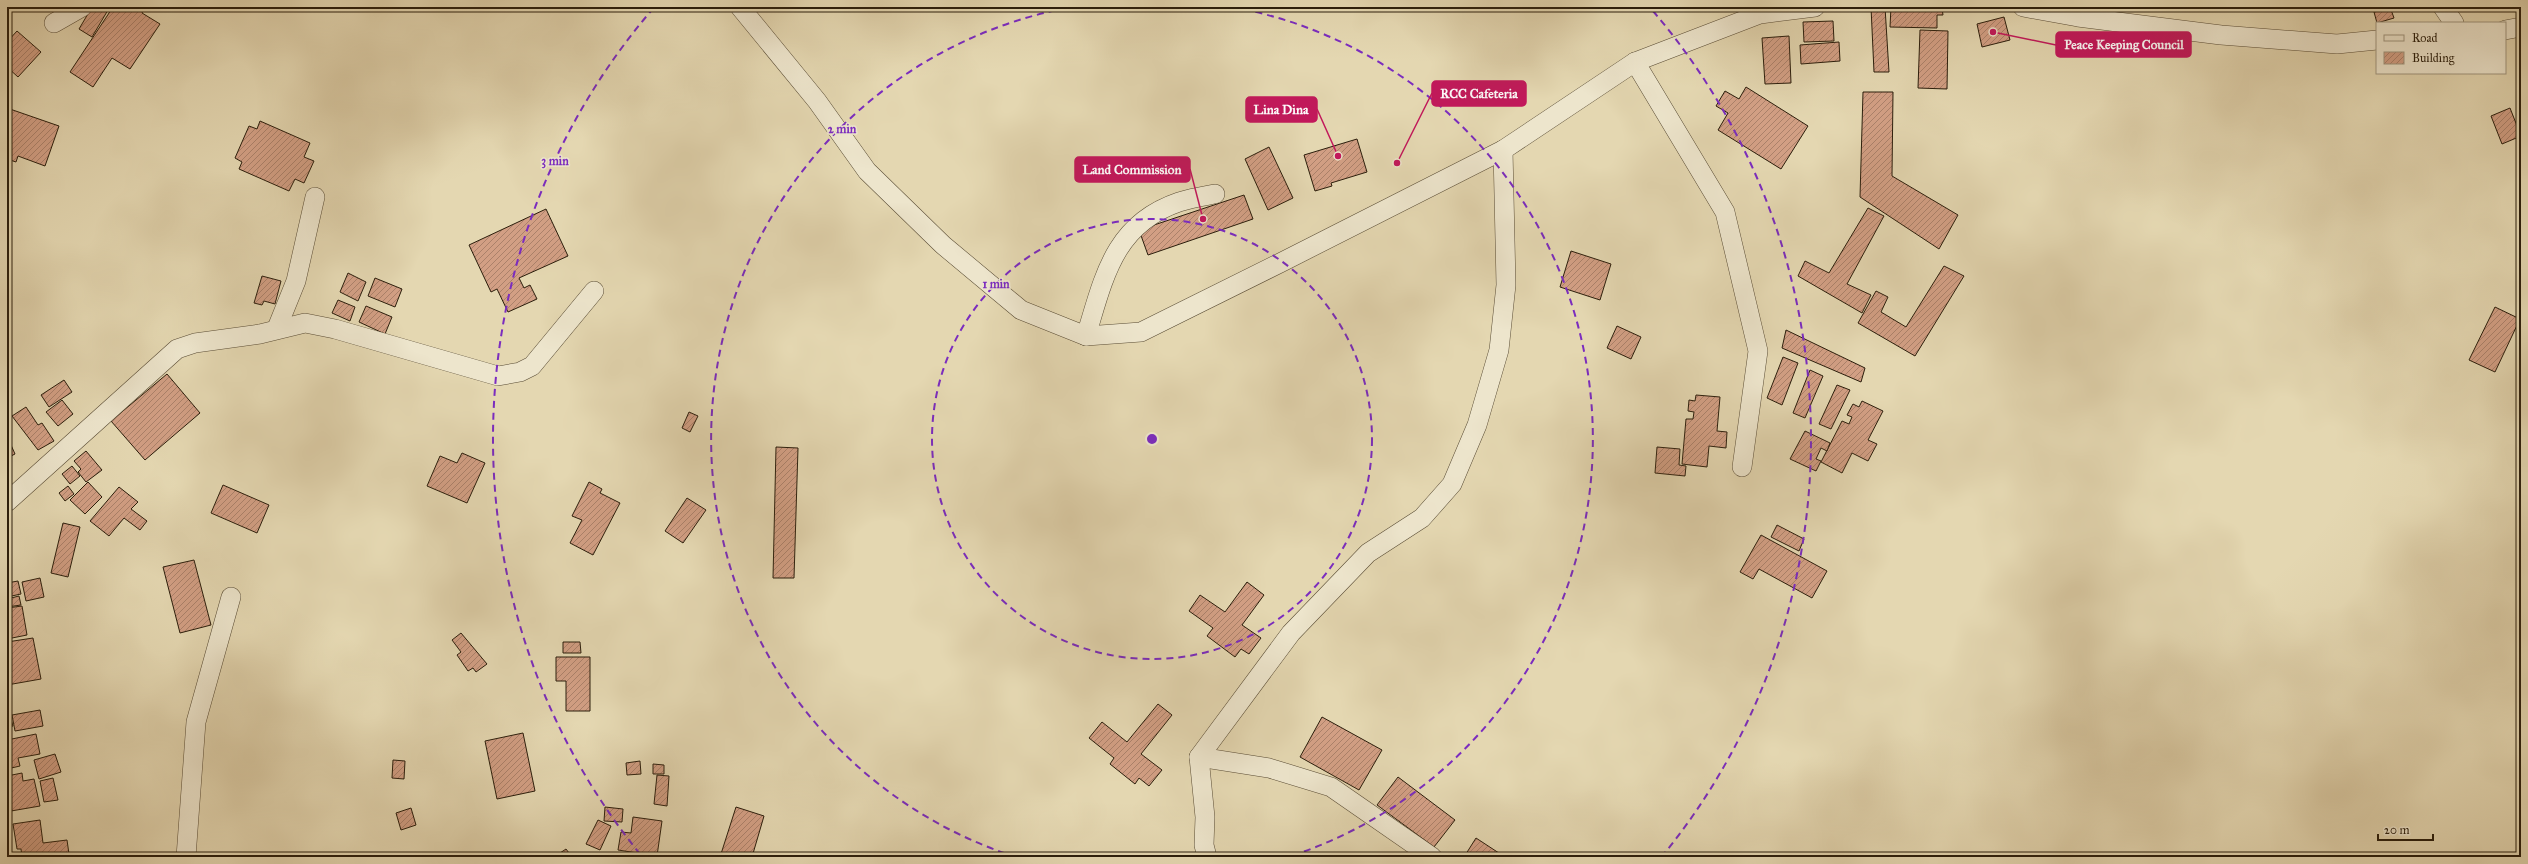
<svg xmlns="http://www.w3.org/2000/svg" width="2528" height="864" viewBox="0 0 2528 864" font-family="'IM FELL Great Primer',serif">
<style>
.building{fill:url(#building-hatch);stroke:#2b1e0c}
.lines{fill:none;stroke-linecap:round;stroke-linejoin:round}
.street-casing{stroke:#594c35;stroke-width:20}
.street{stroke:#ede5cc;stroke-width:19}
.ring{fill:none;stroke:#7b2cbf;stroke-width:2;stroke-dasharray:7 5}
.centre{fill:#7b2cbf;stroke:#ede5cc;stroke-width:2}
.ring-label{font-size:12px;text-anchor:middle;font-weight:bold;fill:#7b2cbf;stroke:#ede5cc;stroke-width:3;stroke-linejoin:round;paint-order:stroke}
.leader{fill:none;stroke:#c2185b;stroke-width:1.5}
.callout-dot{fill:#c2185b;stroke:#ede5cc;stroke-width:1.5}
.callout{fill:#c2185b;stroke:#c2185b;stroke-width:1.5}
.callout-label{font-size:13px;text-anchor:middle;font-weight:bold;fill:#fff}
</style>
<defs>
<pattern id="building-hatch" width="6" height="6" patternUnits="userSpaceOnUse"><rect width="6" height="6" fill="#d29f84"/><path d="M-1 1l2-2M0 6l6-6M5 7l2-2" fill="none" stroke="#ab816a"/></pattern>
</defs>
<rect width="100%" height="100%" fill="#e4d7b1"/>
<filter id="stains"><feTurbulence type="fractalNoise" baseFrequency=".005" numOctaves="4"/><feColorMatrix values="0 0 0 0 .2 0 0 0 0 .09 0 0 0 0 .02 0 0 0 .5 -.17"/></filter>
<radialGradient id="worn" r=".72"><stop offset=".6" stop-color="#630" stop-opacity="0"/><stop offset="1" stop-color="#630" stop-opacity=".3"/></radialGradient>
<g class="building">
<polygon points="92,7 102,7 108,10 92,37 79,29"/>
<polygon points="113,7 145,7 142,13 160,24 130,69 112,58 93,87 70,72"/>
<polygon points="1871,7 1885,7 1889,72 1874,72"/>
<polygon points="1891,7 1942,8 1943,15 1937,15 1937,28 1890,27"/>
<polygon points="2390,7 2394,18 2377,23 2374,12"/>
<polygon points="2004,17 2010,40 1982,47 1977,24"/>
<polygon points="1833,21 1834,41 1804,42 1803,22"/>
<polygon points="1920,30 1948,31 1947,89 1918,88"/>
<polygon points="17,31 41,52 18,77 7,67 7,42"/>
<polygon points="1789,36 1791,83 1765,84 1762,38"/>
<polygon points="1839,42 1840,61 1801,64 1800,45"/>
<polygon points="1746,87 1808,126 1781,169 1718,130 1728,113 1716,106 1725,91 1739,99"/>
<polygon points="1863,92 1893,92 1892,176 1958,215 1939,249 1860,197"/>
<polygon points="7,108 59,126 45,166 18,156 16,162 7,159"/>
<polygon points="2510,108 2521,136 2502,144 2491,116"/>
<polygon points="260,121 310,143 304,157 314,161 304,183 295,179 289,191 239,169 242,162 235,158 249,126 257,129"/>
<polygon points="1357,139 1367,172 1331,183 1332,186 1315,191 1304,155"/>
<polygon points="1269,147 1293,198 1268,210 1245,159"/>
<polygon points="1244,195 1253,219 1148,255 1139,230"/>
<polygon points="1868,208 1884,216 1847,284 1871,295 1862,313 1798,276 1805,261 1829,273"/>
<polygon points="546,209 568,256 519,278 524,288 530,285 537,299 508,312 497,289 491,292 469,245"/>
<polygon points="1571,251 1611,264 1600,300 1560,287"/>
<polygon points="1944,266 1964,276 1915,356 1858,323 1876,291 1888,297 1881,312 1906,327"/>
<polygon points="348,273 366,282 358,301 340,292"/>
<polygon points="262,276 281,281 275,304 264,301 262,305 254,303"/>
<polygon points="375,278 402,289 395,307 368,296"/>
<polygon points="338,300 355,307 350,321 332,313"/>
<polygon points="366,306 392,317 385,334 359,322"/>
<polygon points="2495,307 2520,319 2495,372 2469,360"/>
<polygon points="1617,326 1641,337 1631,359 1607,348"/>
<polygon points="1786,330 1865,368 1861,382 1782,348"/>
<polygon points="1783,357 1798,363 1782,405 1767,398"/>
<polygon points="1810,370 1823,376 1805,418 1793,413"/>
<polygon points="167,374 200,413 145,460 111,421"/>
<polygon points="64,380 72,392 49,407 41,395"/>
<polygon points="1837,385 1850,390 1831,429 1819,424"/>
<polygon points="7,391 10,408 7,409"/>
<polygon points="1696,395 1720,397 1717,431 1727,432 1726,448 1709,446 1707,467 1682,464 1686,419 1693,419 1694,412 1688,411 1689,400 1695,401"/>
<polygon points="62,400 73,414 58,426 46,412"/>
<polygon points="1862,401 1883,411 1868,440 1877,444 1868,461 1852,453 1842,473 1821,462 1842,421 1849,424 1852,417 1847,415 1853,404 1859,407"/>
<polygon points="26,407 38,425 42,423 54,441 38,450 12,416"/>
<polygon points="689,412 698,416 690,432 682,428"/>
<polygon points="1805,431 1830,443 1827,451 1821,448 1816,459 1821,461 1816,471 1790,459"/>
<polygon points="7,436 15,454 7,458"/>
<polygon points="776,447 798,448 794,578 773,578"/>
<polygon points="1657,447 1680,449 1679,465 1686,466 1685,476 1655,473"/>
<polygon points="86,451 102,470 86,482 78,472 81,469 74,461"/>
<polygon points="462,453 485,463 467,503 427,486 440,456 457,463"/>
<polygon points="72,466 80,476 70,484 62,474"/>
<polygon points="88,482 102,497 85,514 70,500"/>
<polygon points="589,482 602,489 600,493 620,503 593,555 570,543 582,520 572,516"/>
<polygon points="223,485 269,505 257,533 211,513"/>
<polygon points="68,486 74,494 65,501 59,493"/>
<polygon points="119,487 138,502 131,509 147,521 140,530 124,518 109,536 90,521"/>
<polygon points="687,498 706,510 683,543 665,531"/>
<polygon points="63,523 80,527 68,577 51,573"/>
<polygon points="1777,525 1804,539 1799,551 1771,537"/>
<polygon points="1761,535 1827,571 1812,598 1759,569 1753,579 1740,572"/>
<polygon points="194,560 211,625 180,633 163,567"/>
<polygon points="40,578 44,597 26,601 22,582"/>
<polygon points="18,581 21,594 7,597 7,583"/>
<polygon points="1247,582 1264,595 1242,625 1261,638 1249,654 1241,649 1235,657 1207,636 1213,628 1189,611 1200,595 1225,612"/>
<polygon points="19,596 21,605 7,607 7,599"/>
<polygon points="22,606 27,635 7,639 7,608"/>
<polygon points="461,633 487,664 476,672 473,668 468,671 457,655 461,652 452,640"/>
<polygon points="33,638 41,679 7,685 7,642"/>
<polygon points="563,642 580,642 581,653 563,653"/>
<polygon points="556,657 590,657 590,711 566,711 566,681 556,681"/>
<polygon points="1158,704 1172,715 1141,754 1162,770 1149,786 1139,778 1135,784 1110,764 1114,758 1089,738 1102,722 1127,742"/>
<polygon points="7,706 13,726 7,728"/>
<polygon points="40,710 43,726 15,731 12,715"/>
<polygon points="1322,717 1382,750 1359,790 1300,757"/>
<polygon points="523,733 535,791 497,799 485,741"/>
<polygon points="36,734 40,754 18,758 20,766 7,769 7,740"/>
<polygon points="55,754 61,772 39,779 34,760"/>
<polygon points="393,760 405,761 404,779 392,778"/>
<polygon points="640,761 641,774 627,775 626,763"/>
<polygon points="653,764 664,765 664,774 653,774"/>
<polygon points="22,773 23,781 34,779 40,806 11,811 7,793 7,776"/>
<polygon points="657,775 669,776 667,806 654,804"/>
<polygon points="1398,777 1455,820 1434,847 1377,805"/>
<polygon points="53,778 58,800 44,802 40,781"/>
<polygon points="605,807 623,809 622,822 604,821"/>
<polygon points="736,807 764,816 752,857 720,857"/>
<polygon points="411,808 416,825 401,830 396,813"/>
<polygon points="633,817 662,821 657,856 618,850 621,832 631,833"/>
<polygon points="40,820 43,843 67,840 69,854 22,857 21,849 17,849 13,824"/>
<polygon points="598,820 611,826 600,850 586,844"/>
<polygon points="1476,838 1505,857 1464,857"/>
<polygon points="566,849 572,857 554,857"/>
</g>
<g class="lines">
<defs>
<g id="street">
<polyline points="740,7 817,101 867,171 943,245 1021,310 1086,336 1141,332 1280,263 1503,150 1635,62 1760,14 1815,7"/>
<polyline points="2023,7 2078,17 2221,35 2337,44 2377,40"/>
<polyline points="2443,7 2454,23"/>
<polyline points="54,23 82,7"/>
<polyline points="2505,30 2521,27"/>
<polyline points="1635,62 1725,212 1758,351 1742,467"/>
<polyline points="277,328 296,281 315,197"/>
<path d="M1086 336C1104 277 1114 224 1179 202 1191 198 1204 196 1215 194"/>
<polyline points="7,502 177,349 195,343 260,334 305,323 335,329 498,376 520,372 532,366 594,291"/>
<polyline points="1199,757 1269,768 1331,787 1432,857"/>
<polyline points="186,857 196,722 231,597"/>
<polyline points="1207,857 1204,845 1205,817 1199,757 1291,633 1368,553 1422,518 1452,484 1477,425 1499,350 1506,285 1503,150"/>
</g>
</defs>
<use href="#street" class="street-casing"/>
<use href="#street" class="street"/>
</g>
<g class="ring">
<circle cx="1152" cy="439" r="220"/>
<path d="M1016 857A439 439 0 0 1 1072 7M1232 7A439 439 0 0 1 1288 857"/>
<path d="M640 854A659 659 0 0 1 651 11M1653 11A659 659 0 0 1 1664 854"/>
</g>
<circle cx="1152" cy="439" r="6" class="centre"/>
<g class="ring-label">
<text x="842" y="133">2 min</text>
<text x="555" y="165">3 min</text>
<text x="996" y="288">1 min</text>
</g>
<path class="leader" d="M1993 32L2056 45M1397 163L1432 93M1338 156L1317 109M1203 219L1190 169"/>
<g class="callout-dot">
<circle cx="1993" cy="32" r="4"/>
<circle cx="1397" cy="163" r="4"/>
<circle cx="1338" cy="156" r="4"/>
<circle cx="1203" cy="219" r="4"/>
</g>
<g class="callout">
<rect x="2056" y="32" width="135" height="25" rx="4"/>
<rect x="1432" y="81" width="94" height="25" rx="4"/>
<rect x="1246" y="97" width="71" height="25" rx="4"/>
<rect x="1075" y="157" width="115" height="25" rx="4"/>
</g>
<g class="callout-label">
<text x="2124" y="49">Peace Keeping Council</text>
<text x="1479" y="98">RCC Cafeteria</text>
<text x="1281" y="114">Lina Dina</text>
<text x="1132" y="174">Land Commission</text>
</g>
<rect width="2528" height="864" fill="none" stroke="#e4d7b1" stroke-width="24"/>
<rect x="8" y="8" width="2512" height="848" fill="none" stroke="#2b1e0c" stroke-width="2"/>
<rect x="12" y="12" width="2504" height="840" fill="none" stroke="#2b1e0c"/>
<rect x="2376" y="22" width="130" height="52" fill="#ede5cc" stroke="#9f957f"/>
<rect x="2384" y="35" width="20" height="6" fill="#ede5cc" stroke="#9f957f"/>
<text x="2412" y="42" font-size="12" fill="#2b1e0c">Road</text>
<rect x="2384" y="52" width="20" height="12" fill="url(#building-hatch)" stroke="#9f957f"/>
<text x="2412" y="62" font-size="12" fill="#2b1e0c">Building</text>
<path d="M2378 834v6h55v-6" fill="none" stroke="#2b1e0c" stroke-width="2"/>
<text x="2384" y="834" font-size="12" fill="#2b1e0c" stroke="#ede5cc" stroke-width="3" paint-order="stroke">20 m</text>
<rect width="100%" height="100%" filter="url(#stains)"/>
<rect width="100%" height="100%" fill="url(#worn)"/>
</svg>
